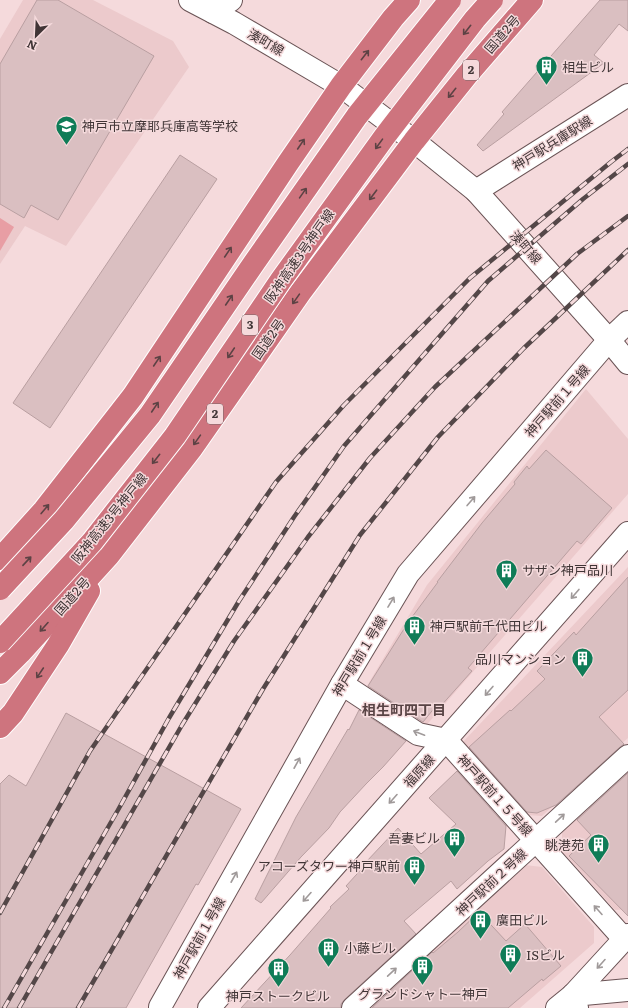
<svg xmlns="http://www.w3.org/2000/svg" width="628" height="1008" viewBox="0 0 628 1008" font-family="Literata,'Noto Sans JP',serif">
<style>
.built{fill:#eccacc}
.green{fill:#e89ea4}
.building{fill:#dabfc1;stroke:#b99fa1}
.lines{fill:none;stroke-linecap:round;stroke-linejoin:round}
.street-casing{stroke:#6a5355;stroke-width:24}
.secondary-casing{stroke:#6a5355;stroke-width:24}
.highway-casing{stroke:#fff;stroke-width:24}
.street{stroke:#fff;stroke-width:22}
.secondary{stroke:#fff;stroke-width:22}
.highway{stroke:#ce747e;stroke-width:22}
.rail-casing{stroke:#544748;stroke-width:4.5}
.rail{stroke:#f5dadc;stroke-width:3;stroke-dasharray:9;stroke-linecap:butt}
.highway-bridge-casing{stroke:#fff;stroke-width:24;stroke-linecap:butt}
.highway-bridge{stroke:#ce747e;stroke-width:22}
.oneway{stroke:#5c4244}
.oneway2{stroke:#a09a9a}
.labels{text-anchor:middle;stroke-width:3;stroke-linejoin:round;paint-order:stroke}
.shield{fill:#f5dadc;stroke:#766668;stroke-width:1}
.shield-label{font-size:12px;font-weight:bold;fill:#403536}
.street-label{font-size:13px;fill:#403536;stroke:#f5dadc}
.poi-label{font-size:13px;fill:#403536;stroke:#f5dadc;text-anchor:start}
.neighbourhood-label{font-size:14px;font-weight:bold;fill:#584344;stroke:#f5dadc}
</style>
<rect width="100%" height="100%" fill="#f5dadc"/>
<g class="built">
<polygon points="23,0 93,0 173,41 189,67 66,246 25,226 0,264 0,39"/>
<polygon points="586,389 628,439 628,494 423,729 364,691 427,585"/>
<polygon points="628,567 628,738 542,816 527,815 462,743"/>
<polygon points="628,771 628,909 615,910 562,851 562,831"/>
<polygon points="525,865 542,867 594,927 594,943 520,1008 371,1008"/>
</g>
<polygon class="green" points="0,218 14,227 0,251"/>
<g class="building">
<polygon points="37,0 58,0 154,56 58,220 31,205 24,218 0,204 0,64"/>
<polygon points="600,0 628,0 628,31 619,24 594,55 604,63 483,151 477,145 504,114 502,112"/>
<polygon points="180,155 217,179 50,428 13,403"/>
<polygon points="546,450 612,508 581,544 577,541 468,668 472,671 439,708 436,706 423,722 368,686 409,621 438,582 437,582 482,523 515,484 514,482 527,466 529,469"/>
<polygon points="628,577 628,690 599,717 624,744 620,747 556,805 537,813 527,812 469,747 510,710 511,711 545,679 537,671 574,632 576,635"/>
<polygon points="359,710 406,741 383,767 366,784 340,812 329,828 301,857 261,903 255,899 296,817 348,729 349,730"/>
<polygon points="66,713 241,809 198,885 196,884 126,1008 0,1008 0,784 9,775 26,786"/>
<polygon points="457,771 506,826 504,849 488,861 457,889 451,881 404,921 416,934 345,999 341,1004 341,1008 241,1008 290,955 331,908 330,907 349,889 346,886 367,863 366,862 398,828 421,854 456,824 429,798"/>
<polygon points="628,773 628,916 569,856 591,835 577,820"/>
<polygon points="479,912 506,941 525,924 561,966 543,981 542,979 508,1008 372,1008 432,952 433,953 458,932"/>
</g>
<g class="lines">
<defs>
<g id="street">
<polyline points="213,12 231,0"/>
<polyline points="342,684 418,734 446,740 624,939"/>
<polyline points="573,995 628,990"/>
<polyline points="161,1008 160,1007 342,684 408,574 609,340"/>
<polyline points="209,1008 628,533"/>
<polyline points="353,1008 628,756"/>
<polyline points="557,1008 573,995 628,935"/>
</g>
<g id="secondary">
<polyline points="190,0 234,23 341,86 414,141 476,191 609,340 628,363"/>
<polyline points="476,191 628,95"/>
<polyline points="609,340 628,322"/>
<polyline points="573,995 577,1008"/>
</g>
<g id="highway">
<polyline points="0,559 44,510 133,396 288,163 341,86 393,18 409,0"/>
<polyline points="0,673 20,653 109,555 192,448 300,293 414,141 467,75 532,0"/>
<polyline points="0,727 13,713 58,645 89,591"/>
</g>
</defs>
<use href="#street" class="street-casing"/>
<use href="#secondary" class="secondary-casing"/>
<use href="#highway" class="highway-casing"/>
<use href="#street" class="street"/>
<use href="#secondary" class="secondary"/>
<use href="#highway" class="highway"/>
<defs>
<g id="rail">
<polyline points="0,913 90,751 276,482 344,405 470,278 611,162 628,149"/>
<polyline points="4,1008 118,810 169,718 239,601 294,517 344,446 488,281 583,199 628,164"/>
<polyline points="19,1008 182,725 234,641 308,537 370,458 435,387 577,254 628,216"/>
<polyline points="78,1008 263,689 360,535 438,437 524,348 628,250"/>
</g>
</defs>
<use href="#rail" class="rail-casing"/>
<use href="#rail" class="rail"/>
<defs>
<g id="highway-bridge">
<polyline points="0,589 64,520 150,415 254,263 357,116 450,0"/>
<polyline points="0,642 92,542 175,436 281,280 385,136 475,19 492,0"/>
</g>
</defs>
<use href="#highway-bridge" class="highway-bridge-casing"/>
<use href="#highway-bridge" class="highway-bridge"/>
</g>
<defs><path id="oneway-shaft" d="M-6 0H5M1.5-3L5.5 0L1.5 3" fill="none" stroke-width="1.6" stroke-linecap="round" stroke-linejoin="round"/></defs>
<g class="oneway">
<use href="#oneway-shaft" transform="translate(467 30) rotate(128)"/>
<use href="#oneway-shaft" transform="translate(365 55) rotate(-52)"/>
<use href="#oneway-shaft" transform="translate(452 93) rotate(129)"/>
<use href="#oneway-shaft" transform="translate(301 144) rotate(-56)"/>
<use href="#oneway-shaft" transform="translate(379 144) rotate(126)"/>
<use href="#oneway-shaft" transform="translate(303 193) rotate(-55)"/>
<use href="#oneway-shaft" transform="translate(373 195) rotate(127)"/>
<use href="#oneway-shaft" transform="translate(228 252) rotate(-56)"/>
<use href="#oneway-shaft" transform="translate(296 299) rotate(125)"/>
<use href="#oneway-shaft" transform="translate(229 300) rotate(-56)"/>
<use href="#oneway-shaft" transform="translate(231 353) rotate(124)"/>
<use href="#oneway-shaft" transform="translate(157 361) rotate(-56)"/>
<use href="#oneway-shaft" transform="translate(155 407) rotate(-56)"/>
<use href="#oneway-shaft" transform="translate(197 440) rotate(125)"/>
<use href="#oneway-shaft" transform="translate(156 459) rotate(128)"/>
<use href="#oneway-shaft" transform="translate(45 509) rotate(-50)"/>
<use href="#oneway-shaft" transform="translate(27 561) rotate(-47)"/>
<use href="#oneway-shaft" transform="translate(44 627) rotate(132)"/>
<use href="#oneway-shaft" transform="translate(40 673) rotate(124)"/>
</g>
<g class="oneway2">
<use href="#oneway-shaft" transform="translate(471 501) rotate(-49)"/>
<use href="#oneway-shaft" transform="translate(575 594) rotate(131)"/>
<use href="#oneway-shaft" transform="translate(391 602) rotate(-59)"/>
<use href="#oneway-shaft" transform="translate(489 691) rotate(131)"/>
<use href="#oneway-shaft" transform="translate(419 733) rotate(-159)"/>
<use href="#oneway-shaft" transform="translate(297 763) rotate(-61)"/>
<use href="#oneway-shaft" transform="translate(393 799) rotate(132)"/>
<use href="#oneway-shaft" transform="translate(560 818) rotate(-43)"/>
<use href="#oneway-shaft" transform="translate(234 877) rotate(-61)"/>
<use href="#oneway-shaft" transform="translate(307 897) rotate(132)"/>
<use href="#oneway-shaft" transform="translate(598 910) rotate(-132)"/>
<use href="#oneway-shaft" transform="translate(601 964) rotate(132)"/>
<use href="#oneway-shaft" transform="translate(392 972) rotate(-43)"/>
</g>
<defs>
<symbol id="building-pin" viewBox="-11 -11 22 30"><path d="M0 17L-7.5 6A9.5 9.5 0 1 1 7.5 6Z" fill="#0f7c57" stroke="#f5dadc"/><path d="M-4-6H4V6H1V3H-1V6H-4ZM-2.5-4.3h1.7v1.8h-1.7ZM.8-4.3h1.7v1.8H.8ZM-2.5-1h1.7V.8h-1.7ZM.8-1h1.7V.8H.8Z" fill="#fff"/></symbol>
<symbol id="school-pin" viewBox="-11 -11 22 30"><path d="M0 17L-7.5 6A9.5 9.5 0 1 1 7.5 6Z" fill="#0f7c57" stroke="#f5dadc"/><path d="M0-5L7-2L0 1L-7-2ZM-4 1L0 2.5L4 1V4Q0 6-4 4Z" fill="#fff"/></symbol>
</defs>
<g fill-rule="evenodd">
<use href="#building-pin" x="534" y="54" width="25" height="34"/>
<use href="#school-pin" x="54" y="114" width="25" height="34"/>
<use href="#building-pin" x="494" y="558" width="25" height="34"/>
<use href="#building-pin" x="402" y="614" width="25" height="34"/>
<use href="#building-pin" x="570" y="646" width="25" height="34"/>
<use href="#building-pin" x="442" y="826" width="25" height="34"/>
<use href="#building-pin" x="586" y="832" width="25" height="34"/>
<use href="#building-pin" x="402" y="854" width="25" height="34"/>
<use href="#building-pin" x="468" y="908" width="25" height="34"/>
<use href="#building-pin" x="316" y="936" width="25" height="34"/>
<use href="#building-pin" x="498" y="942" width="25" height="34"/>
<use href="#building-pin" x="410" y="954" width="25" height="34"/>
<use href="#building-pin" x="266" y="956" width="25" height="34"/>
</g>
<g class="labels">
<g class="shield">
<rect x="463" y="60" width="16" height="20" rx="3"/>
<rect x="242" y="315" width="16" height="20" rx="3"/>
<rect x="207" y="404" width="16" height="20" rx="3"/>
</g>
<g class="shield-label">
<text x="471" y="74">2</text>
<text x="250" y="329">3</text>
<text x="215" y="418">2</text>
</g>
<g class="street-label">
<text transform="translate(502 34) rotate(-49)" y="5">国道2号</text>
<text transform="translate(266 42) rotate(30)" y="5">湊町線</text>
<text transform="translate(552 143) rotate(-32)" y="5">神戸駅兵庫駅線</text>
<text transform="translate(526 247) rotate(48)" y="5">湊町線</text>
<text transform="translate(299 256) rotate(-55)" y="5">阪神高速3号神戸線</text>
<text transform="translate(268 339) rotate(-55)" y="5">国道2号</text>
<text transform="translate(557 401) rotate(-49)" y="5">神戸駅前１号線</text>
<text transform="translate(109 518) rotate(-51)" y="5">阪神高速3号神戸線</text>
<text transform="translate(72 596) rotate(-48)" y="5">国道2号</text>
<text transform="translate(359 656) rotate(-59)" y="5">神戸駅前１号線</text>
<text transform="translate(419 771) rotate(-48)" y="5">福原線</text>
<text transform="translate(495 795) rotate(48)" y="5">神戸駅前１５号線</text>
<text transform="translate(491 882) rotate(-43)" y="5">神戸駅前２号線</text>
<text transform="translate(199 938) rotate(-61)" y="5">神戸駅前１号線</text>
</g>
<g class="poi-label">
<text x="562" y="72">相生ビル</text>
<text x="82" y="131">神戸市立摩耶兵庫高等学校</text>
<text x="522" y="575">サザン神戸品川</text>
<text x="430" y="631">神戸駅前千代田ビル</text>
<text x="566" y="664" text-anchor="end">品川マンション</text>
<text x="440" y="843" text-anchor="end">吾妻ビル</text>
<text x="584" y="850" text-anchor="end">眺港苑</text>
<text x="400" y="871" text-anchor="end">アコーズタワー神戸駅前</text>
<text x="496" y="925">廣田ビル</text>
<text x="344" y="953">小藤ビル</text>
<text x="526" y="960">ISビル</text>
<text x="423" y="999" text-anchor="middle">グランドシャトー神戸</text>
<text x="278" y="1001" text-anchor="middle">神戸ストークビル</text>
</g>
<g class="neighbourhood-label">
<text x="404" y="715">相生町四丁目</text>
</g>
</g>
<g transform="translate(36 36) rotate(204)" stroke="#f5dadc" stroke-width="3" paint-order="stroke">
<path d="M0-3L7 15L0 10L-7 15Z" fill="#403536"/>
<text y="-6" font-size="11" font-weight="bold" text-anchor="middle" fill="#403536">N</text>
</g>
</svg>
